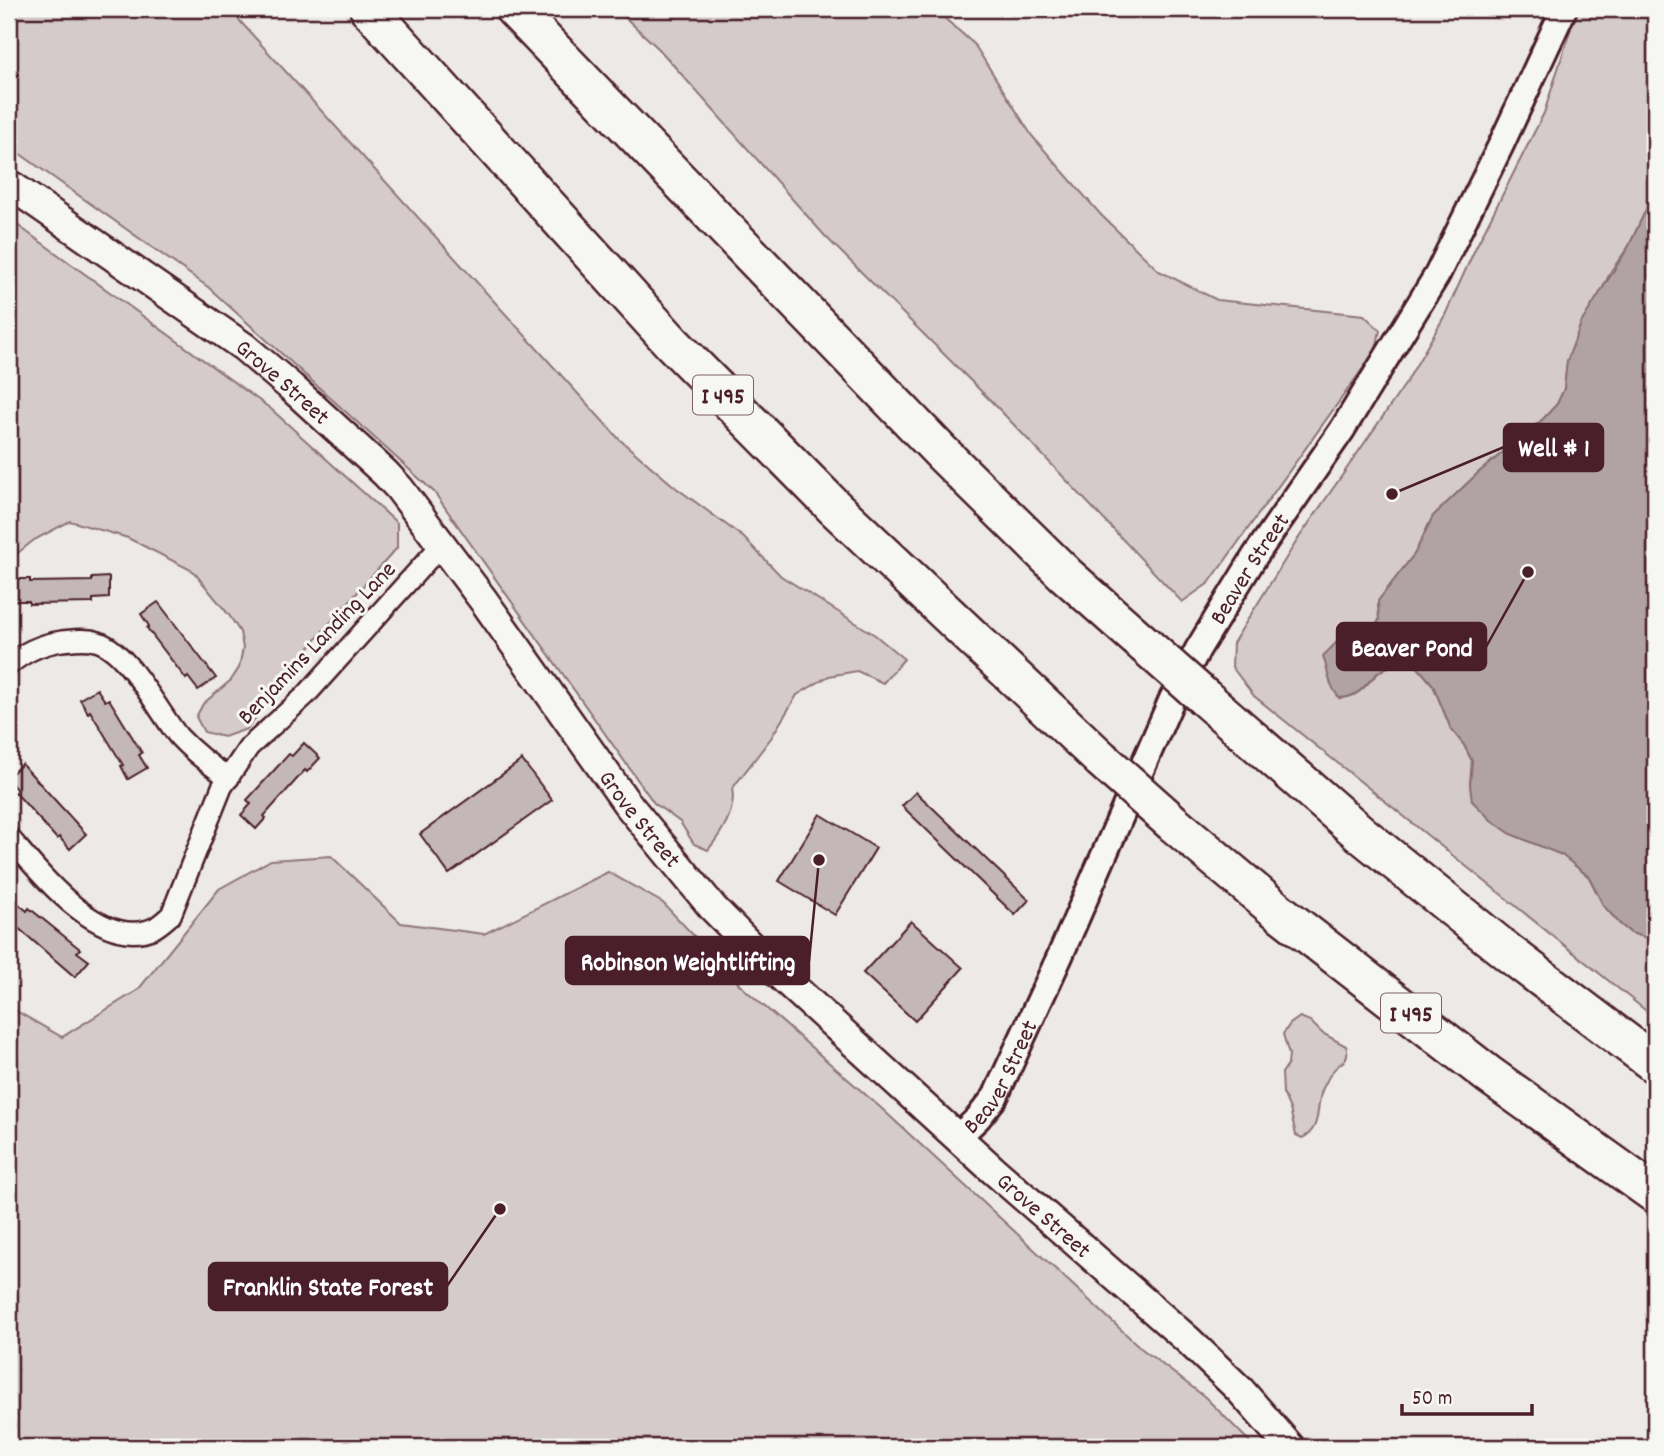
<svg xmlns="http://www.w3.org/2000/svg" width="1664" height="1456" viewBox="0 0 1664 1456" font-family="Dekko,sans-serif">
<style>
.green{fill:#d4cbca;stroke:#8f757a;stroke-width:2}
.water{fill:#b1a2a3;stroke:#886e73;stroke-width:2}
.building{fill:#c4b7b7;stroke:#4a1f2b;stroke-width:2}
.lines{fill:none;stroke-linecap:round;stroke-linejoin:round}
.minor-casing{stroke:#4a1f2b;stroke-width:24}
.tertiary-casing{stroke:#4a1f2b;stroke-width:30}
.secondary-casing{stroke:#4a1f2b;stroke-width:33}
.motorway-casing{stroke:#4a1f2b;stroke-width:42}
.minor{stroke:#f6f6f2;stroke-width:19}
.tertiary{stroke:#f6f6f2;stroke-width:24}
.secondary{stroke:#f6f6f2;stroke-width:28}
.motorway{stroke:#f6f6f2;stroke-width:37}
.motorway-bridge-casing{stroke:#4a1f2b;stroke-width:42;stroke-linecap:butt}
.motorway-bridge{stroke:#f6f6f2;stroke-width:37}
.labels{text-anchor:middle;stroke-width:6;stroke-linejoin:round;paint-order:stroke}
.shield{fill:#f6f6f2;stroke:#7e6067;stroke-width:2}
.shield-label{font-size:23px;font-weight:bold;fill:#4a1f2b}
.street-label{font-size:24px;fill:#4a1f2b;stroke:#f6f6f2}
.leader{fill:none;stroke:#4a1f2b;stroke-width:2.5}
.callout-dot{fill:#4a1f2b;stroke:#f6f6f2;stroke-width:2.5}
.callout{fill:#4a1f2b;stroke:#4a1f2b;stroke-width:2.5}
.callout-label{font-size:26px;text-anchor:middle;font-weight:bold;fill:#fff}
</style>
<rect width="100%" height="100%" fill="#ece9e6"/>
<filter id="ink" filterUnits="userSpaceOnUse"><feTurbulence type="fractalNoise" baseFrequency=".0143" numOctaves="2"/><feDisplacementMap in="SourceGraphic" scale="14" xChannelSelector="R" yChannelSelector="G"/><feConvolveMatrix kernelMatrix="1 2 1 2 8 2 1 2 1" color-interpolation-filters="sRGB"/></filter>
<g filter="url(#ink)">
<g class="green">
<path d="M9 9H229L619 439 675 487 743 537 781 576 875 635 904 659 883 683 857 671 829 676 797 695 771 738 732 789C737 811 721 834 708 850L694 844 680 822 654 803 434 492 208 287 9 146Z"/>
<polygon points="616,9 934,9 974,44 1032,136 1101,215 1159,271 1217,300 1364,315 1380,330 1376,350 1209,583 1182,602 998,408 825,236 659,49"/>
<path d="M1577 9H1655V190L1629 246 1611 271 1567 361 1564 389 1557 404 1543 419 1478 473 1433 516 1415 553 1378 601 1379 620 1373 633 1364 639 1339 640 1325 660 1340 698C1375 697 1366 658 1416 665L1433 685 1451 729 1464 745 1472 761 1470 785 1511 834 1562 855 1589 877 1603 905 1620 924 1631 933 1655 940V1018L1254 696 1232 667 1233 643 1298 539 1406 383 1445 315 1476 247 1544 113Z"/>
<polygon points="9,219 271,409 397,523 397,548 322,632 247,729 224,737 204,732 196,717 203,704 231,680 239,668 243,648 240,632 229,615 193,571 128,538 70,521 34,540 9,560"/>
<polygon points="331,856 401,923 484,934 608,872 663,903 742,987 881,1108 1142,1349 1205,1397 1255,1447 9,1447 9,1007 62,1037 138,990 219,889 271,860"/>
<path d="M1300 1017 1310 1021 1322 1033 1346 1046C1351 1062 1340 1061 1332 1072 1328 1077 1326 1083 1323 1088 1315 1104 1323 1129 1302 1138L1296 1135 1290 1109 1283 1093 1282 1073 1288 1064 1289 1055 1283 1034 1290 1024Z"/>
</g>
<path class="water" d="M1655 190V940L1631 933 1620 924 1603 905 1589 877 1562 855 1511 834 1491 820 1472 801 1470 785 1472 761 1464 745 1451 729 1433 685 1416 665C1366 657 1375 697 1339 698 1327 682 1329 673 1323 656L1339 640 1364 639 1373 633 1379 620 1378 601 1415 553 1433 516 1478 473 1543 419 1557 404 1564 389 1567 361 1581 323 1629 246Z"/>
<g class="building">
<polygon points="109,577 109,598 93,599 93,603 29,604 29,601 14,601 13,579 30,579 30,582 92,581 92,578"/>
<polygon points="158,602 216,678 198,690 188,677 186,679 147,628 149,626 141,614"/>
<polygon points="97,689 105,701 109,699 142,753 139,755 147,768 128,779 121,766 123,765 90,711 88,713 80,699"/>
<polygon points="304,743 320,758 307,772 305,770 264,816 266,818 256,829 241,815 251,804 247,800 289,754 292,756"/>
<polygon points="522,760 552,800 449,874 420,834"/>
<polygon points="22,764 86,834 70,849 59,837 57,839 15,792 17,790 9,781 9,776"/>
<polygon points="916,792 1029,900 1015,915 902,806"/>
<polygon points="820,814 876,848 835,915 779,881"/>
<polygon points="15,901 27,911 29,908 80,949 77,952 89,961 75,977 9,920 9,909"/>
<polygon points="911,921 963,968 915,1021 863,973"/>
</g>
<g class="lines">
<defs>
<g id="minor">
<path d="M9 665C24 652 42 644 62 641 73 640 84 638 95 641 126 647 159 713 179 737 194 753 211 766 229 778"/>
<path d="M9 837C39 872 100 952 154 928 160 925 166 919 171 915L222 787 249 747 306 695 442 544"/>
</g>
<g id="tertiary">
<path id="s1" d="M958 1137 978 1118 995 1097 1060 956 1172 699 1198 649 1255 556 1342 430 1437 275 1500 147 1564 9"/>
</g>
<g id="secondary">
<path id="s2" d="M9 184 244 347 291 387 385 473 399 488 484 601 626 802 713 908 770 966 992 1169 1188 1340 1240 1390 1290 1447"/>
</g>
<g id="motorway">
<polyline points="369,9 672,343 835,508 1101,759"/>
<polyline points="514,9 942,453 1066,575 1145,645"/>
<polyline points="1205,698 1361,834 1510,954 1655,1064"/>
<polyline points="1173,823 1274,908 1489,1075 1655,1194"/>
</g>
</defs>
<use href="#minor" class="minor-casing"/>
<use href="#tertiary" class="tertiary-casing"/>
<use href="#secondary" class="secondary-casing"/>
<use href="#motorway" class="motorway-casing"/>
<use href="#minor" class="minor"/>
<use href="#tertiary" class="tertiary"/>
<use href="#secondary" class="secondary"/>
<use href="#motorway" class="motorway"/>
<defs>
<g id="motorway-bridge">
<polyline points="1145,645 1205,698"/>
<polyline points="1101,759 1173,823"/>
</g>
</defs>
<use href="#motorway-bridge" class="motorway-bridge-casing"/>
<use href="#motorway-bridge" class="motorway-bridge"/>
</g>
</g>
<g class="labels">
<g class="shield">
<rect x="693" y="375.5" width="60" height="39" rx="5"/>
<rect x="1381" y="993.5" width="60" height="39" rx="5"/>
</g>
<g class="shield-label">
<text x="723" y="403">I 495</text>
<text x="1411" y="1021">I 495</text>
</g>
<g class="street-label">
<text dy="8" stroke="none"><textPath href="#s2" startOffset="338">Grove Street</textPath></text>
<text dy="8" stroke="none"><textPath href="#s1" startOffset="642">Beaver Street</textPath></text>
<text transform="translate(316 642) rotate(-46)" y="8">Benjamins Landing Lane</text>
<text dy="8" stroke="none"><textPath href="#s2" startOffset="905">Grove Street</textPath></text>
<text dy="8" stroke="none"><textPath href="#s1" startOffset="75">Beaver Street</textPath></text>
<text dy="8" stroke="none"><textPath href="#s2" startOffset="1472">Grove Street</textPath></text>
</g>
</g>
<path class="leader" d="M1392 494L1504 447M1528 572L1486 647M819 860L809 961M500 1209L447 1286"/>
<g class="callout-dot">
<circle cx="1392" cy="494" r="7"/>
<circle cx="1528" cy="572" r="7"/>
<circle cx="819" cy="860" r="7"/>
<circle cx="500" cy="1209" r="7"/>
</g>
<g class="callout">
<rect x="1504" y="424" width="99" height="47" rx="7"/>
<rect x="1337" y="623" width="149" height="47" rx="7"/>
<rect x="566" y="937" width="243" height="47" rx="7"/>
<rect x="209" y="1263" width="238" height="47" rx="7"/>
</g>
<g class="callout-label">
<text x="1554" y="456">Well # 1</text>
<text x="1412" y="656">Beaver Pond</text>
<text x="688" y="970">Robinson Weightlifting</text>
<text x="328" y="1295">Franklin State Forest</text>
</g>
<rect width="1664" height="1456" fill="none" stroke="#f6f6f2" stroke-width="35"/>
<rect x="18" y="18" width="1629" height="1421" fill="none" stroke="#4a1f2b" stroke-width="2.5" filter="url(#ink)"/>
<path d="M1402 1404v10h130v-10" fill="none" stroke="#4a1f2b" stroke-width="3.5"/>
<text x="1412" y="1404" font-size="21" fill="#4a1f2b" stroke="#f6f6f2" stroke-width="5" paint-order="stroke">50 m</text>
</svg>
